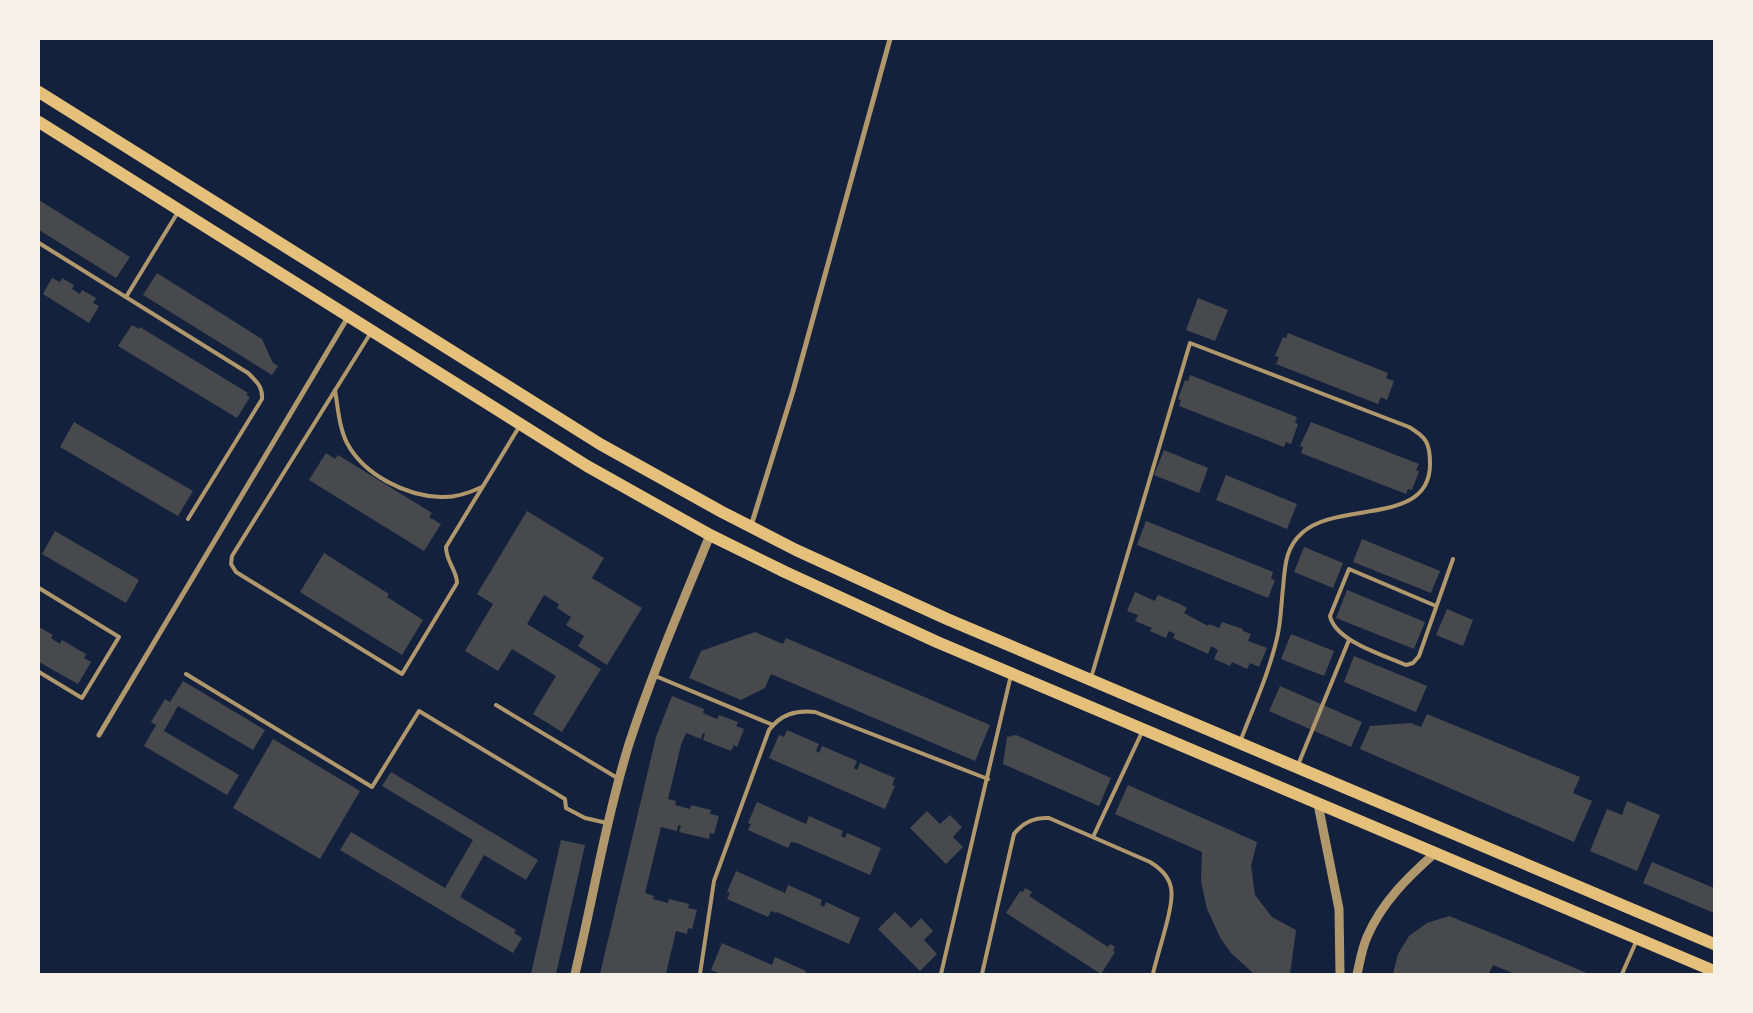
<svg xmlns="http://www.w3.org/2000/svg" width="1753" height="1013" viewBox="0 0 1753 1013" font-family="Montserrat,sans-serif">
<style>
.building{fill:#48494c}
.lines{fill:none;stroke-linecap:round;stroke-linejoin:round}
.service{stroke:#b1986c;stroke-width:4}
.minor{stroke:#b1986c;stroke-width:5}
.tertiary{stroke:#b1986c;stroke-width:9}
.trunk{stroke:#e5c07b;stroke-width:12}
</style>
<rect width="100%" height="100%" fill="#14213d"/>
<g class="building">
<polygon points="39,200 130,257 116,278 39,230"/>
<polygon points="157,273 262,339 273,363 278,366 272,375 143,295"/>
<polygon points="52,278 60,282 62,278 74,285 72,289 80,294 82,290 96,298 93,303 99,306 89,323 43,294"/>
<polygon points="1198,298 1228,310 1215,341 1186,330"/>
<polygon points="132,325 139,329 140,327 248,393 246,395 250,397 237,418 118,346"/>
<polygon points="1288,333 1388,373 1386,378 1394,381 1387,400 1381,397 1378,404 1276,364 1279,357 1275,356 1283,337 1286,338"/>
<polygon points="1190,375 1297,417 1295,423 1298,424 1291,444 1286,442 1284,447 1179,406 1181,400 1178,399 1185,380 1188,381"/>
<polygon points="74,422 193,491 178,516 60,447"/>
<polygon points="1311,422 1419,464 1416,470 1419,471 1412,490 1408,489 1406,494 1301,453 1303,447 1300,446"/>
<polygon points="1164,450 1208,468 1199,493 1154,475"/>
<polygon points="326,453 335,459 338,455 432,513 429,517 441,524 424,551 309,480"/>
<polygon points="1226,475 1297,504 1287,529 1216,500"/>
<polygon points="527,511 604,558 592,578 642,608 607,665 578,646 584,636 566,625 571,617 557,608 559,604 544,595 527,624 601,669 562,732 533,714 556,676 512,649 498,671 465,651 493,604 477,594"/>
<polygon points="1146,521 1273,572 1271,579 1275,580 1268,598 1137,545"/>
<polygon points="55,531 139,580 126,603 42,554"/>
<polygon points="1362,539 1440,571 1431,593 1353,562"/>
<polygon points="1304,547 1343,563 1333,588 1294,572"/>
<polygon points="324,553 389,594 387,597 423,620 402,655 300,592"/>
<polygon points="1347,590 1425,622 1414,649 1336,618"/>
<polygon points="1135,592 1155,601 1158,595 1180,604 1187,608 1184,613 1208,626 1209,624 1219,628 1222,622 1243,629 1243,631 1251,634 1248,641 1267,648 1259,667 1250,663 1247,669 1232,662 1230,666 1214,659 1218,650 1211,646 1208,654 1173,638 1175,634 1169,631 1166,638 1150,631 1152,628 1135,621 1138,615 1127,611"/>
<polygon points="1447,609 1473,620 1463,646 1436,635"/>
<polygon points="39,627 53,635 51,638 60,644 62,640 86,654 84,658 91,662 78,684 39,662"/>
<polygon points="755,632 783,644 786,638 990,725 975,761 771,674 765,688 741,700 689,678 701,651"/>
<polygon points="1291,634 1334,651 1324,676 1281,659"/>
<polygon points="1354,656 1427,686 1416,712 1344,682"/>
<polygon points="183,681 265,730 253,750 178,706 164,731 239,775 227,795 144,746 156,725 151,722 165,699 170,702"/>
<polygon points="1280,686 1362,722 1351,747 1269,711"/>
<polygon points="672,696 704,709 703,713 717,719 719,715 738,722 736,726 744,729 737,747 734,745 731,751 703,740 705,734 703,733 701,739 686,733 681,745 668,799 676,801 675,805 690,809 691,805 711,810 710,814 719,816 714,834 710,833 709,839 679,832 681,826 678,825 677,831 661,827 645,893 654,896 653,899 668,903 669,899 689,904 688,908 697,910 692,929 688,928 687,934 676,931 666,974 600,974 656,737"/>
<polygon points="1427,714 1580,777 1573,793 1592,801 1574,842 1360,749 1370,726 1411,723 1421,727"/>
<polygon points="787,730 819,744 816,751 819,753 822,746 857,761 854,768 857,770 860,763 895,778 892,785 895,786 885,809 769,758 779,735 784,737"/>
<polygon points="1016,735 1111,778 1099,806 1003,764 1007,737"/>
<polygon points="273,739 360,791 320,859 233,808"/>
<polygon points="391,772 538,860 526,880 484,855 460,897 516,930 514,933 522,938 513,953 340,850 351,832 445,888 473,840 382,786"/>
<polygon points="1128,785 1257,842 1251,866 1255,895 1272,917 1296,930 1290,974 1254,974 1231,953 1221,939 1207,909 1201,881 1202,852 1115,814"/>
<polygon points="1627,801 1660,815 1637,871 1590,851 1607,809 1622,815"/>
<polygon points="757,802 806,824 809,816 843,831 841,836 845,838 847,833 881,848 870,875 797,843 791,842 788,848 748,830 751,824 748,823"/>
<polygon points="927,811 940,824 950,815 962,827 953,837 963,847 946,864 910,828"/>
<polygon points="561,840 585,845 556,974 531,974"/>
<polygon points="1652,862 1714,888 1714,913 1643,883"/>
<polygon points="736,871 785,893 788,885 822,900 820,905 824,907 826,902 860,918 849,944 777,912 776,913 771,911 768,917 727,899 730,893 727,892"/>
<polygon points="1025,888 1032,892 1029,896 1108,947 1110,944 1115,947 1113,950 1115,952 1101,974 1006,913 1020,891 1023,892"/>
<polygon points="895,912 911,928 921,918 933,931 924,940 937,954 920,971 878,929"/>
<polygon points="1449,916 1504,938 1589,974 1515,974 1493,965 1489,973 1485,974 1393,974 1398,954 1409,936 1427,923"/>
<polygon points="722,943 772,965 775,957 806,971 805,974 721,974 711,970"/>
</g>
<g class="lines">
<g class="service">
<path d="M39 243 248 373C257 382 263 387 262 399L188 519"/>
<polyline points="126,297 178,212"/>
<path d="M370 334 232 556 231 564 236 572 402 674 457 583C457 570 446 562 446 547L519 427"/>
<path d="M335 390C338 408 339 427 347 443 364 475 406 496 441 497 455 498 469 493 482 487"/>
<polyline points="39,588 119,637 82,698 39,672"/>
<path d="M1436 606 1349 569 1330 616C1335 641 1384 655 1406 665L1413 663 1419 656 1453 559"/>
<polyline points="186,674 372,787 419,711 565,799 566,808 585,818 607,823"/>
<polyline points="653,675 773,725"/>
<path d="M1091 678 1190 343 1409 427C1426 437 1430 443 1430 463 1431 527 1337 500 1302 533 1285 548 1285 567 1283 588 1281 605 1281 622 1277 638 1269 673 1253 708 1240 742"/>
<polyline points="496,705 619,779"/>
<polyline points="1298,765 1349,640"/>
<polyline points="1093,837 1143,730"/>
<path d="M700 974 714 881 769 730C781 714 796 710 815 712L988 779"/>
<polyline points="941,974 1011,675"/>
<path d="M982 974 1014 834C1023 822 1034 817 1049 818L1150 862C1160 868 1169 876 1171 888 1175 905 1157 954 1153 974"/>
<polyline points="1622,974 1636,942"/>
</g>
<g class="minor">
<polyline points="751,526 793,391 890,39"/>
<polyline points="99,735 348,317"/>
</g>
<g class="tertiary">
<polyline points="1318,804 1339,909 1340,974"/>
<path d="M575 974C593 898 606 819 629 744 652 673 682 604 710 535"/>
<path d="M1357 974C1360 962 1362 948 1367 937 1382 902 1408 877 1435 853"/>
</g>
<g class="trunk">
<polyline points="39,92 600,444 722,512 796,550 947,619 1714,944"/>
<polyline points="39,122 587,466 710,535 785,572 937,642 1714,971"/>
</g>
</g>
<rect width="1753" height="1013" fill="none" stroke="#f6f1e7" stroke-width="80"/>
</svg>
